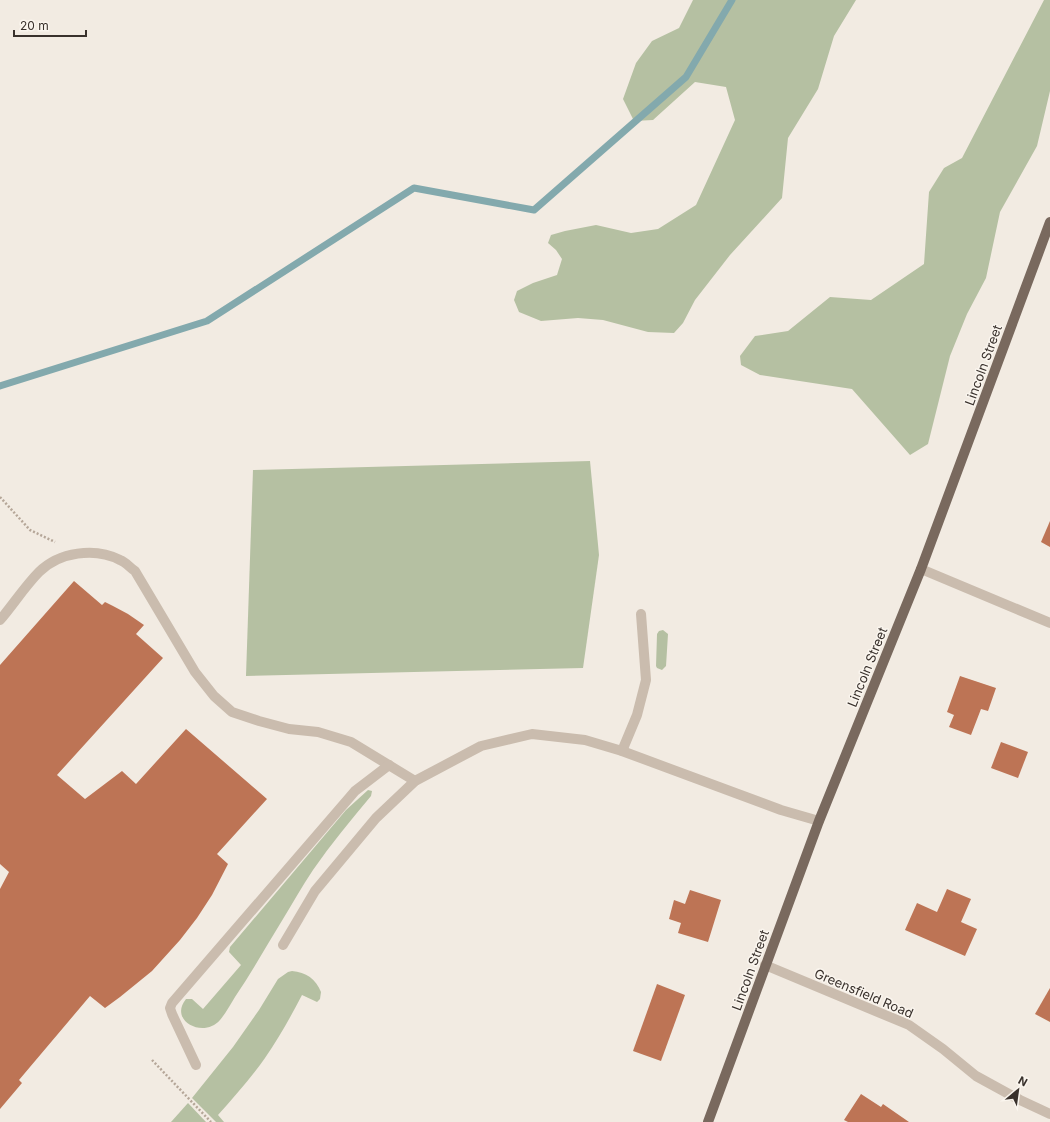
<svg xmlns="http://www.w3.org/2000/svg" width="1050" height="1122" viewBox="0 0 1050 1122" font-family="Inter,sans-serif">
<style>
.green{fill:#b5c0a2}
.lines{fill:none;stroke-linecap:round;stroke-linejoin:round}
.stream{stroke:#83a9ad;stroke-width:7}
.building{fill:#bd7455}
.path{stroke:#b5a698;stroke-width:2.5;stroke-dasharray:2 2;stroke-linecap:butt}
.minor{stroke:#cabcae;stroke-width:10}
.major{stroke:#79695e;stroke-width:10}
.labels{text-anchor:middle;stroke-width:3;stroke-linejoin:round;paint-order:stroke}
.street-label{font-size:13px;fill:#39312c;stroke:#faf5ee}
</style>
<rect width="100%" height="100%" fill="#f2ebe2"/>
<g class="green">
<polygon points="693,0 856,0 834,36 818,89 788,138 782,198 730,255 695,300 683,323 674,333 648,332 603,320 578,318 541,321 519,312 514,300 517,291 533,283 557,275 562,259 556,250 548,243 551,235 565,231 596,225 631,233 658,229 696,205 735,120 726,87 695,82 653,120 634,121 623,99 636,63 652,41 679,28"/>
<polygon points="1044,0 1050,0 1050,91 1037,146 1000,212 986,278 967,314 950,356 928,444 910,455 852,389 760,375 741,365 740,356 755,336 788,331 830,297 871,300 924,264 929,192 944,168 962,158"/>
<polygon points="590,461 599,555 583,668 246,676 253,470"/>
<polygon points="663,630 668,634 666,666 662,670 657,668 656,666 657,634 659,631"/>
<path d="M368 790 372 791 371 796C351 820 331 844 313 870 302 886 293 903 283 919 267 945 252 972 235 997 230 1005 226 1013 220 1020 204 1039 168 1021 186 999H192L203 1009 241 965 229 952 230 947 346 810Z"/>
<path d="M292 971C306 972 316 979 321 992L320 999 317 1002 302 995C291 1016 279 1038 265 1058 251 1078 234 1097 218 1115L224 1122H216L192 1098 233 1047 259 1010 278 979 288 972Z"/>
<polygon points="188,1103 206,1122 171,1122"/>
</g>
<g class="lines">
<polyline class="stream" points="0,386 207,321 414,188 534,210 686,77 732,0"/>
</g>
<g class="building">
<polygon points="1050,521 1050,547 1041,542"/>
<polygon points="74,581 102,605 105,602 113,606 128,614 144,625 136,634 163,658 57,775 85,799 122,771 136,784 186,729 267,799 217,854 228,864 212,895 197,918 180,940 152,971 120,997 105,1008 90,996 19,1080 22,1083 0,1109 0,889 9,872 0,864 0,665"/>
<polygon points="960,676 996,688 988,711 981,709 971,735 949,727 954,715 947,712"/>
<polygon points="1001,742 1028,752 1018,778 991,768"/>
<polygon points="947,889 971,899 961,922 977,929 965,956 905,930 917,903 937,912"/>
<polygon points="690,890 721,900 708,942 678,933 681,923 669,919 674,900 685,904"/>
<polygon points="657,984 685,995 661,1061 633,1051"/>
<polygon points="1050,988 1050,1022 1035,1014"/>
<polygon points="861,1094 881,1107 883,1104 909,1122 848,1122 844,1120"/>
</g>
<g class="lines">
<g class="path">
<polyline points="0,497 30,530 55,542"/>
<polyline points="152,1060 211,1122"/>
</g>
<g class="minor">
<polyline points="921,569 1050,623"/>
<path d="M0 620C13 605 25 586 39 572 59 552 95 547 120 560 126 562 130 568 135 571L195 672 214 696 232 712 259 721 289 729 318 732 351 742 415 781"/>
<polyline points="622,751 637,715 646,680 641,614"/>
<polyline points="283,945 315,891 376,818 415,781 481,746 532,734 585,740 622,751 781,810 819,821"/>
<polyline points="765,965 909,1025 943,1049 976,1076 1020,1100 1050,1114"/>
<polyline points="196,1065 172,1014 170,1008 172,1003 349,798 355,791 389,765"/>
</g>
<polyline class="major" points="708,1122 819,821 921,569 1050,222"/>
</g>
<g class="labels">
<g class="street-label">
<text transform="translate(983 365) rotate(-70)" y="5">Lincoln Street</text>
<text transform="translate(867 667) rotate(-68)" y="5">Lincoln Street</text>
<text transform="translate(750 970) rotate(-70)" y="5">Lincoln Street</text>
<text transform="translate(864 993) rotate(23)" y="5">Greensfield Road</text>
</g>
</g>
<g transform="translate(1018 1090) rotate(29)" stroke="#faf5ee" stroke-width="3" paint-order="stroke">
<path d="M0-3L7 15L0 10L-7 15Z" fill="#39312c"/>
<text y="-6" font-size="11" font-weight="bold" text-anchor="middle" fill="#39312c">N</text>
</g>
<path d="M14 30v6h72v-6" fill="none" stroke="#39312c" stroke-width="2"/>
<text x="20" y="30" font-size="12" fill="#39312c" stroke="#faf5ee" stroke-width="3" paint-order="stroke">20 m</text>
</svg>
